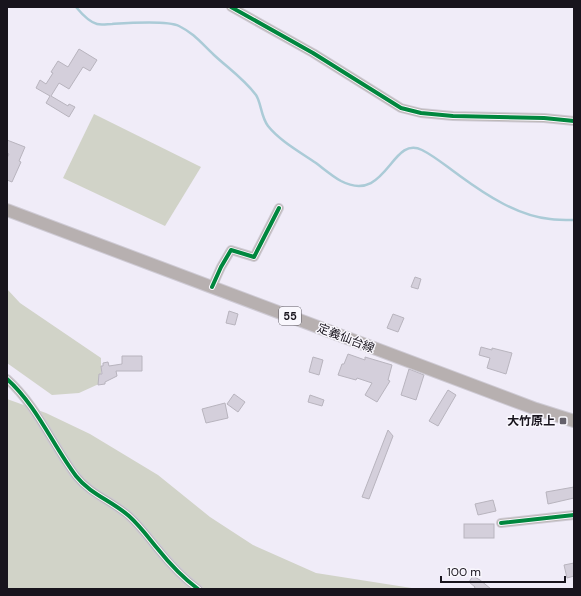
<svg xmlns="http://www.w3.org/2000/svg" width="581" height="596" viewBox="0 0 581 596" font-family="'DM Sans','Noto Sans JP',sans-serif">
<style>
.green{fill:#d1d3c8}
.lines{fill:none;stroke-linecap:round;stroke-linejoin:round}
.stream{stroke:#abcbd7;stroke-width:2.5}
.building{fill:#d4cfdb;stroke:#b8b4be}
.street-casing{stroke:#cecad4;stroke-width:10}
.primary-casing{stroke:#cecad4;stroke-width:14}
.street{stroke:#bdb7b6;stroke-width:8}
.primary{stroke:#b7b0b0;stroke-width:12}
.cycleway-casing{stroke:#f9f7fd;stroke-width:6}
.cycleway{stroke:#00873e;stroke-width:4}
.poi-dot{fill:#64606a;stroke:#f9f7fd;stroke-width:1.5}
.labels{text-anchor:middle;stroke-width:3;stroke-linejoin:round;paint-order:stroke}
.shield{fill:#f9f7fd;stroke:#5c5860;stroke-width:1}
.shield-label{font-size:11px;font-weight:bold;fill:#18141d}
.street-label{font-size:12px;fill:#18141d;stroke:#f9f7fd}
.poi-label{font-size:12px;font-weight:bold;fill:#18141d;stroke:#f9f7fd;text-anchor:end}
</style>
<rect width="100%" height="100%" fill="#f0ecf8"/>
<g class="green">
<polygon points="94,114 201,167 165,226 63,178"/>
<polygon points="7,289 20,303 101,358 101,383 79,393 52,395 7,363"/>
<polygon points="7,399 46,413 90,434 158,475 210,517 253,545 316,573 418,589 7,589"/>
</g>
<g class="lines">
<path class="stream" d="M76 7C81 13 89 22 97 24 101 25 108 24 112 24 127 23 167 20 179 26 195 34 201 43 214 55 228 68 244 79 256 95 261 102 261 117 268 126 280 141 300 152 316 163 324 169 332 176 341 181 387 205 391 134 422 150 436 157 447 167 460 176 486 195 518 216 550 219 557 220 566 220 574 220"/>
</g>
<g class="building">
<polygon points="79,49 97,60 90,71 83,67 69,89 59,83 51,96 68,106 69,104 75,107 69,117 46,103 50,96 36,88 40,80 46,84 53,73 51,72 58,61 68,67"/>
<polygon points="7,140 25,147 19,161 21,162 12,182 7,180 7,158 9,154 7,153"/>
<polygon points="415,277 421,279 418,289 411,287"/>
<polygon points="229,311 238,314 235,325 226,323"/>
<polygon points="393,314 404,318 398,332 387,328"/>
<polygon points="481,347 492,350 492,348 512,353 506,374 487,368 490,358 479,355"/>
<polygon points="348,354 365,360 365,357 392,365 388,380 390,381 377,402 365,395 372,383 357,378 356,380 338,375 342,364 344,364"/>
<polygon points="122,356 142,356 142,371 116,371 117,376 105,382 105,384 98,385 99,374 102,374 101,366 103,366 103,363 108,362 109,366 122,364"/>
<polygon points="313,357 323,360 319,375 309,372"/>
<polygon points="409,369 424,375 416,400 401,395"/>
<polygon points="448,390 456,395 438,426 429,421"/>
<polygon points="234,394 245,402 238,412 227,404"/>
<polygon points="310,395 324,400 322,406 308,402"/>
<polygon points="225,403 228,418 206,423 202,409"/>
<polygon points="388,430 393,436 369,499 362,497"/>
<polygon points="574,487 574,498 548,504 546,492"/>
<polygon points="493,500 496,511 478,515 475,504"/>
<rect x="464" y="524" width="30" height="14"/>
<polygon points="574,563 574,576 567,578 564,565"/>
<polygon points="473,576 480,580 491,589 474,589 475,587 469,582"/>
</g>
<g class="lines">
<defs>
<g id="street">
<polyline points="231,7 313,53 401,108 421,113 453,116 544,118 574,121"/>
<polyline points="212,287 221,267 231,250 254,257 279,208"/>
<path d="M7 379C37 406 52 444 76 476 90 494 112 501 129 516 140 526 148 537 157 548 169 563 183 578 198 589"/>
<polyline points="501,523 574,515"/>
</g>
<polyline id="primary" points="7,210 536,409 574,421"/>
</defs>
<use href="#street" class="street-casing"/>
<use href="#primary" class="primary-casing"/>
<use href="#street" class="street"/>
<use href="#primary" class="primary"/>
<defs>
<g id="cycleway">
<polyline points="231,7 313,53 401,108 421,113 453,116 544,118 574,121"/>
<polyline points="212,287 221,267 231,250 254,257 279,208"/>
<path d="M7 379C37 406 52 444 76 476 90 494 112 501 129 516 140 526 148 537 157 548 169 563 183 578 198 589"/>
<polyline points="501,523 574,515"/>
</g>
</defs>
<use href="#cycleway" class="cycleway-casing"/>
<use href="#cycleway" class="cycleway"/>
</g>
<rect class="poi-dot" x="559" y="417" width="8" height="8" rx="2"/>
<g class="labels">
<rect class="shield" x="279" y="307" width="22" height="18" rx="3"/>
<g class="shield-label">
<text x="290" y="320">55</text>
</g>
<g class="street-label">
<text transform="translate(346 338) rotate(21)" y="4">定義仙台線</text>
</g>
<g class="poi-label">
<text x="555" y="425">大竹原上</text>
</g>
</g>
<rect width="581" height="596" fill="none" stroke="#18141d" stroke-width="16"/>
<path d="M441 576v6h124v-6" fill="none" stroke="#18141d" stroke-width="2"/>
<text x="447" y="576" font-size="12" fill="#18141d" stroke="#f9f7fd" stroke-width="3" paint-order="stroke">100 m</text>
</svg>
